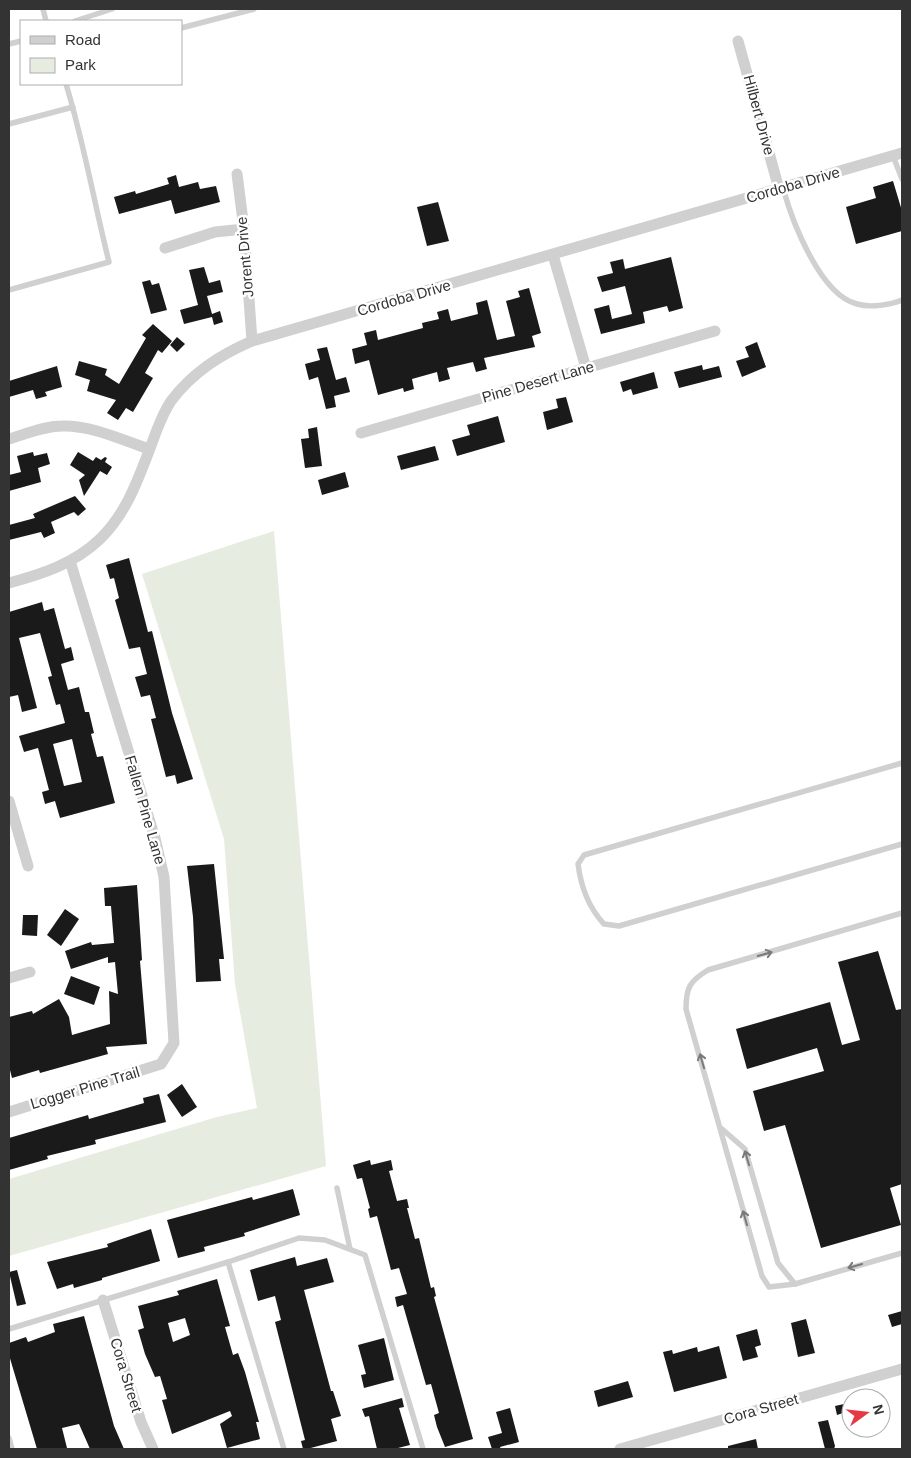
<svg xmlns="http://www.w3.org/2000/svg" width="911" height="1458" viewBox="0 0 911 1458" font-family="Arial,sans-serif">
<style>
.green{fill:#e6ecdf}
.building{fill:#1a1a1a;fill-rule:evenodd}
.lines{fill:none;stroke-linecap:round;stroke-linejoin:round}
.lane{stroke:#d0d0d0;stroke-width:5.5}
.street{stroke:#d0d0d0;stroke-width:11}
.oneway{stroke:#7a7a7a}
.labels{text-anchor:middle;stroke-width:5;stroke-linejoin:round;paint-order:stroke}
.street-label{font-size:15px;fill:#333;stroke:#fff}
</style>
<rect width="100%" height="100%" fill="#fff"/>
<polygon class="green" points="274,531 326,1166 9,1256 9,1179 217,1117 257,1108 235,984 224,839 142,574"/>
<g class="building">
<polygon points="176,175 179,187 198,182 200,189 216,186 220,202 175,214 171,200 119,214 114,197 135,191 136,194 169,184 167,178"/>
<polygon points="893,181 902,211 902,231 856,244 846,207 876,198 873,187"/>
<polygon points="438,202 449,241 427,246 417,207"/>
<polygon points="671,257 683,308 669,312 667,306 643,312 645,323 601,334 594,309 609,305 612,319 632,314 625,286 602,292 597,277 613,273 610,262 623,259 625,269"/>
<polygon points="204,267 209,283 220,280 223,292 207,296 212,314 220,311 223,322 214,325 212,317 184,324 180,310 198,305 189,270"/>
<polygon points="150,280 152,285 159,283 167,310 151,314 142,282"/>
<polygon points="529,288 541,333 532,336 535,347 484,358 487,369 476,372 473,362 447,368 450,379 439,382 437,372 412,379 414,389 404,392 403,388 378,395 369,360 355,364 352,349 367,345 364,333 376,330 378,340 423,328 422,323 439,319 437,312 448,309 451,321 478,314 476,303 487,300 497,340 515,336 506,301 520,297 518,291"/>
<polygon points="153,324 172,341 162,353 158,350 145,373 153,378 133,412 126,408 118,420 107,413 116,400 87,391 90,380 75,375 79,361 107,369 105,375 119,384 146,338 142,335"/>
<polygon points="177,337 185,344 177,352 170,345"/>
<polygon points="757,342 766,367 742,377 736,361 749,357 745,347"/>
<polygon points="327,347 336,380 346,377 350,392 334,396 336,407 326,409 318,377 309,380 305,364 320,360 317,349"/>
<polygon points="702,365 703,370 719,366 722,377 679,388 674,372"/>
<polygon points="57,366 62,387 45,392 47,396 36,399 33,390 9,397 9,381"/>
<polygon points="654,372 658,388 633,395 631,389 623,392 620,382"/>
<polygon points="566,397 573,422 547,430 543,412 558,408 556,399"/>
<polygon points="498,416 505,442 457,456 452,440 470,435 467,425"/>
<polygon points="317,427 322,466 305,468 301,439 309,438 308,429"/>
<polygon points="435,446 439,460 401,470 397,456"/>
<polygon points="33,452 34,456 47,453 50,464 38,468 41,482 9,491 9,475 21,472 17,456"/>
<polygon points="78,452 93,461 96,457 101,460 105,457 107,458 105,462 112,467 107,475 100,471 84,496 79,480 85,475 70,465"/>
<polygon points="345,472 349,487 322,495 318,480"/>
<polygon points="75,496 86,509 78,516 74,512 51,522 55,533 44,538 41,532 9,540 9,525 35,518 33,514"/>
<polygon points="129,558 148,632 152,631 172,713 193,779 177,784 175,775 166,777 151,719 156,718 150,695 141,697 135,677 147,674 140,647 129,649 115,600 119,598 114,578 110,579 106,565"/>
<path d="M42 602 44 611 54 608 65 649 71 647 74 660 61 664 68 690 79 687 85 712H89L94 733 91 734 97 757 103 756 115 803 60 818 55 801 45 804 42 792 49 790 38 748 24 752 19 736 65 723 60 704 56 705 48 677 52 676 40 633 19 638 37 708 22 712 18 695 9 697V612ZM72 739 82 782 64 786 53 744Z"/>
<polygon points="214,864 224,959 219,959 221,981 196,982 193,917 187,866"/>
<polygon points="137,885 142,960 140,961 147,1044 106,1047 108,1054 40,1073 39,1070 12,1078 9,1066 9,1017 32,1011 33,1014 59,999 69,1017 72,1035 110,1024 109,991 118,994 115,962 108,963 108,957 71,969 65,951 91,942 92,945 114,943 111,906 105,906 104,888"/>
<polygon points="65,909 79,919 61,946 47,935"/>
<polygon points="23,915 38,915 37,936 22,935"/>
<polygon points="878,951 896,1010 902,1009 902,1184 890,1188 901,1225 821,1248 785,1125 764,1131 753,1091 824,1071 817,1048 747,1069 736,1029 830,1002 842,1045 860,1040 838,962"/>
<polygon points="71,976 100,987 94,1005 64,994"/>
<polygon points="182,1084 197,1107 182,1117 167,1095"/>
<polygon points="159,1094 166,1122 95,1140 96,1144 47,1156 48,1159 9,1170 9,1138 88,1115 89,1119 144,1103 143,1098"/>
<polygon points="370,1160 371,1165 391,1160 393,1170 389,1171 397,1201 407,1199 409,1208 407,1208 415,1239 419,1238 431,1288 434,1287 436,1296 434,1297 473,1439 445,1447 437,1427 434,1415 439,1413 431,1384 426,1385 403,1305 397,1307 395,1297 407,1294 399,1268 391,1270 377,1216 370,1218 368,1209 370,1208 362,1178 357,1179 353,1165"/>
<polygon points="293,1189 300,1215 244,1233 245,1236 204,1247 205,1251 178,1258 167,1220 252,1197 253,1200"/>
<polygon points="151,1229 160,1261 102,1278 102,1280 74,1288 73,1284 57,1289 47,1262 108,1247 107,1244"/>
<polygon points="295,1257 297,1266 327,1258 334,1282 304,1290 331,1391 333,1391 341,1416 331,1419 337,1441 307,1449 303,1449 301,1441 305,1440 275,1322 281,1320 275,1296 258,1301 250,1270"/>
<polygon points="17,1270 26,1304 17,1306 9,1272"/>
<path d="M217 1279 230 1326 225 1327 233 1355 238 1353 245 1372 259 1422H256L260 1439 227 1448 220 1424 232 1416 230 1411 172 1434 162 1400 167 1399 160 1376 155 1377 145 1354 138 1330 144 1328 138 1306 179 1295 177 1291ZM185 1318 190 1335 173 1342 168 1323Z"/>
<polygon points="902,1311 902,1324 892,1327 888,1315"/>
<polygon points="84,1316 114,1426 124,1449 90,1449 79,1424 62,1428 67,1448 37,1449 9,1355 9,1343 26,1337 28,1342 55,1332 53,1324"/>
<polygon points="806,1319 815,1353 798,1357 791,1323"/>
<polygon points="757,1329 761,1345 755,1347 758,1357 743,1361 736,1335"/>
<polygon points="384,1338 394,1380 364,1388 361,1375 366,1374 358,1345"/>
<polygon points="719,1346 727,1378 674,1392 663,1352 672,1350 673,1354 697,1347 698,1352"/>
<polygon points="628,1381 633,1397 598,1407 594,1391"/>
<polygon points="402,1398 404,1407 399,1408 410,1445 394,1449 377,1449 369,1416 365,1417 362,1409"/>
<polygon points="844,1404 846,1412 837,1415 835,1406"/>
<polygon points="510,1408 519,1442 500,1447 501,1449 492,1449 488,1437 502,1433 496,1412"/>
<polygon points="828,1420 835,1446 834,1449 825,1449 818,1422"/>
<polygon points="756,1439 758,1449 728,1449 728,1446"/>
</g>
<g class="lines">
<g class="lane">
<polyline points="43,9 46,21"/>
<polyline points="75,21 112,9"/>
<polyline points="181,28 254,9"/>
<polyline points="9,44 21,41"/>
<polyline points="9,124 73,107"/>
<polyline points="893,156 902,179"/>
<path d="M783 188C792 221 820 295 857 304 870 308 890 305 902 300"/>
<path d="M9 290 109 262C94 202 84 143 66 84"/>
<path d="M902 763 584 855 578 864C581 887 588 907 604 924L619 926 902 844"/>
<path d="M902 913 708 970C690 981 686 987 686 1009L762 1276 769 1287 795 1284 902 1253"/>
<polyline points="722,1129 745,1149 778,1263 795,1284"/>
<polyline points="337,1188 350,1249"/>
<polyline points="228,1262 284,1449"/>
<polyline points="9,1329 228,1262 299,1238 325,1240 365,1255 423,1449"/>
<polyline points="9,1438 12,1449"/>
</g>
<g class="street">
<polyline points="738,41 779,189"/>
<polyline points="237,174 244,229 252,341"/>
<polyline points="165,248 215,232 244,229"/>
<polyline points="553,255 586,368"/>
<polyline points="361,433 715,331"/>
<path d="M9 439C26 434 44 426 62 426 91 425 122 440 149 449"/>
<path d="M9 583C42 574 74 564 100 539 127 513 139 477 152 443 157 429 163 413 171 401 193 372 220 355 252 341L902 153"/>
<polyline points="9,801 28,866"/>
<polyline points="9,978 30,972"/>
<polyline points="9,1112 161,1064 174,1043 164,877 155,838 70,561"/>
<polyline points="103,1300 141,1422 153,1449"/>
<polyline points="620,1449 902,1369"/>
</g>
</g>
<defs><path id="oneway-shaft" d="M-6 0H5M1.5-3L5.5 0L1.5 3" fill="none" stroke-width="1.6" stroke-linecap="round" stroke-linejoin="round" transform="scale(1.25)"/></defs>
<g class="oneway">
<use href="#oneway-shaft" transform="translate(765 954) rotate(-16)"/>
<use href="#oneway-shaft" transform="translate(702 1061) rotate(-106)"/>
<use href="#oneway-shaft" transform="translate(747 1158) rotate(-106)"/>
<use href="#oneway-shaft" transform="translate(745 1218) rotate(-106)"/>
<use href="#oneway-shaft" transform="translate(855 1266) rotate(164)"/>
</g>
<g class="labels">
<g class="street-label">
<text transform="translate(759 115) rotate(75)" y="5">Hilbert Drive</text>
<text transform="translate(793 185) rotate(-16)" y="5">Cordoba Drive</text>
<text transform="translate(245 257) rotate(-95)" y="5">Jorent Drive</text>
<text transform="translate(404 298) rotate(-16)" y="5">Cordoba Drive</text>
<text transform="translate(538 382) rotate(-16)" y="5">Pine Desert Lane</text>
<text transform="translate(145 810) rotate(74)" y="5">Fallen Pine Lane</text>
<text transform="translate(85 1088) rotate(-17)" y="5">Logger Pine Trail</text>
<text transform="translate(126 1375) rotate(73)" y="5">Cora Street</text>
<text transform="translate(761 1409) rotate(-16)" y="5">Cora Street</text>
</g>
</g>
<rect width="911" height="1458" fill="none" stroke="#333333" stroke-width="20"/>
<rect x="20" y="20" width="162" height="65" fill="#ffffff" stroke="#adadad"/>
<rect x="30" y="36" width="25" height="8" fill="#d0d0d0" stroke="#adadad"/>
<text x="65" y="45" font-size="15" fill="#333333">Road</text>
<rect x="30" y="58" width="25" height="15" fill="#e6ecdf" stroke="#adadad"/>
<text x="65" y="70" font-size="15" fill="#333333">Park</text>
<g transform="translate(866 1413) rotate(75)"><circle r="24" fill="#ffffff" stroke="#adadad"/>
<path d="M0-4L9 19L0 12L-9 19Z" fill="#e63946"/>
<text y="-8" font-size="14" font-weight="bold" text-anchor="middle" fill="#333333">N</text>
</g>
</svg>
